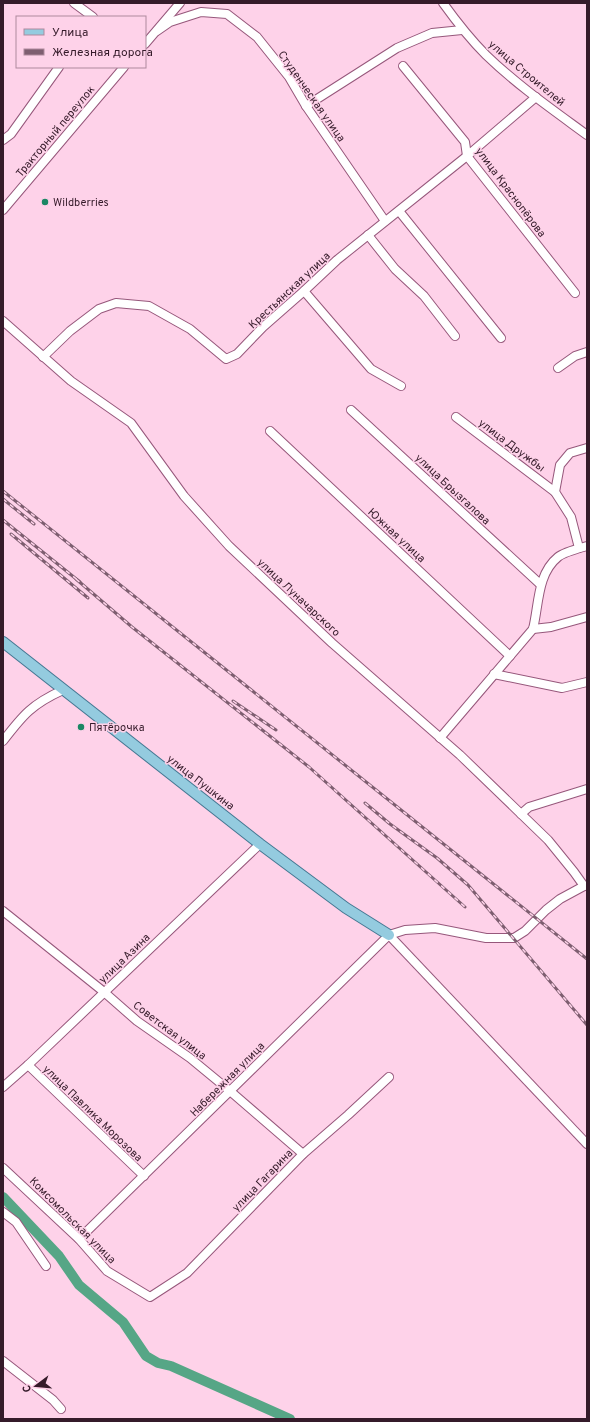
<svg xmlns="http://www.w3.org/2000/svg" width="590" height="1422" viewBox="0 0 590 1422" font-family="Overpass,sans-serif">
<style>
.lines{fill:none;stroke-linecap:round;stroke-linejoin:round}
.river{stroke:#56a686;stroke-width:10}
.minor-casing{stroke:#96577b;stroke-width:10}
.major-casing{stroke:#457792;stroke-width:12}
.minor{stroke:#fff;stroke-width:8}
.major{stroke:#94cbdf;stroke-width:10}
.rail-casing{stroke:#7e5e70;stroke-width:3}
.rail{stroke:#fed2e9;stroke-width:1.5;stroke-dasharray:4.5;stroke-linecap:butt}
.poi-dot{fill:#1b8764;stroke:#fed2e9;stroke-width:1.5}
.labels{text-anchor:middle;stroke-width:3;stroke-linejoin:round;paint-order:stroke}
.street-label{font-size:11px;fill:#351b2a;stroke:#fed2e9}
.poi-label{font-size:11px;fill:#351b2a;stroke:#fed2e9;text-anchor:start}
</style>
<rect width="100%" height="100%" fill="#fed2e9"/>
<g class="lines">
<polyline class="river" points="3,1197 59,1256 79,1285 123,1322 146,1356 158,1363 171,1366 290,1419"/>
<defs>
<g id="minor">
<polyline points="74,3 93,17"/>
<path d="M443 3C456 21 470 39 486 55 517 85 553 110 587 135"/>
<polyline points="157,31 170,22 201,12 227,14 257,37 289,77 306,106 385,221"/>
<polyline points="145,44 180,3"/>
<polyline points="403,66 465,142 467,156 575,293"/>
<polyline points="306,106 397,48 432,33 462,30"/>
<polyline points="3,140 11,134 59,67"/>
<polyline points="3,210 124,67"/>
<polyline points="399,211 501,338"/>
<polyline points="368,235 395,269 424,296 455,336"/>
<polyline points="304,291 371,369 401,386"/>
<polyline points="3,321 71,381 131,423 184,496 229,546 332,643 460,755 548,840 574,872 584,886"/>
<polyline points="43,357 70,331 99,309 116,303 149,306 190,329 226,359 237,354 263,327 304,291 337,260 467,156 536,97"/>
<polyline points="558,368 575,356 587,352"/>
<polyline points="351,410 540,584"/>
<polyline points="456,417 555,492"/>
<polyline points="270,431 510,656"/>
<polyline points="579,548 571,517 555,492 560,465 570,453 587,448"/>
<polyline points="533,629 551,627 587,617"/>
<polyline points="494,674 562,688 587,682"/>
<path d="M440 738 533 629C539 605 537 574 558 557 564 552 580 548 587 546"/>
<path d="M3 741C23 715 32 704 63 690"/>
<polyline points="521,814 529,807 587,789"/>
<polyline points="3,911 104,992 137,1021 190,1058 230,1091 303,1154"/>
<polyline points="389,935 587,1144"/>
<polyline points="28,1065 144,1176"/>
<polyline points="3,1087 28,1065 260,844"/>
<polyline points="3,1168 79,1239 107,1271 150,1297 187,1273 303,1154 348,1115 389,1077"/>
<polyline points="3,1212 16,1222 46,1266"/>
<polyline points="79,1239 389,935 405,930 435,928 486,938 514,938 525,931 546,910 560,899 584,886"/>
<polyline points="3,1361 53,1400 61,1409"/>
</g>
<polyline id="major" points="3,642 260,844 346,908 389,935"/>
</defs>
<use href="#minor" class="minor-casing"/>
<use href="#major" class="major-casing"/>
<use href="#minor" class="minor"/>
<use href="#major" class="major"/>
<defs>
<g id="rail">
<polyline points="3,491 587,959"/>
<polyline points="3,499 34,524"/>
<polyline points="3,520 80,582"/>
<polyline points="11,534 88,598"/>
<polyline points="76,579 132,627 309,767 465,907"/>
<polyline points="233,701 276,730"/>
<polyline points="365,803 390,824 437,858 468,885 587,1025"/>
</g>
</defs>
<use href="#rail" class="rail-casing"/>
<use href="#rail" class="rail"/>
</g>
<g class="poi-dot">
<circle cx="45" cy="202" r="4"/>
<circle cx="81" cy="727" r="4"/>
</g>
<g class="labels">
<g class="street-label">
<text transform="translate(527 73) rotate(40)" y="4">улица Строителей</text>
<text transform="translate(312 96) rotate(55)" y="4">Студенческая улица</text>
<text transform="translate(55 131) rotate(-50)" y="4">Тракторный переулок</text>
<text transform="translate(511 192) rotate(53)" y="4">улица Краснопёрова</text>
<text transform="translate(289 290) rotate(-43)" y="4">Крестьянская улица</text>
<text transform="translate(512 445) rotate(37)" y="4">улица Дружбы</text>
<text transform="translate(453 489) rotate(43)" y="4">улица Брызгалова</text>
<text transform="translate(397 535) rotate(43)" y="4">Южная улица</text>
<text transform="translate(299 597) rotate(43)" y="4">улица Луначарского</text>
<text transform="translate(201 782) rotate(38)" y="4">улица Пушкина</text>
<text transform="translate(124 958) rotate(-44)" y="4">улица Азина</text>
<text transform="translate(170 1030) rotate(37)" y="4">Советская улица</text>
<text transform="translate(227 1079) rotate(-45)" y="4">Набережная улица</text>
<text transform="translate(93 1113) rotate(44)" y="4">улица Павлика Морозова</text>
<text transform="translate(262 1180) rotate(-46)" y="4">улица Гагарина</text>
<text transform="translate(73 1220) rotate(45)" y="4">Комсомольская улица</text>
</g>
<g class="poi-label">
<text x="53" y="206">Wildberries</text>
<text x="89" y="731">Пятёрочка</text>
</g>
</g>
<rect width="590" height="1422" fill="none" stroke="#351b2a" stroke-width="8"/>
<rect x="16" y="16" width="130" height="52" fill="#fed2e9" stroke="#ae899d"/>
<rect x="24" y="29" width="20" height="6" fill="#94cbdf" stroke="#ae899d"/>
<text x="52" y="36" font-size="12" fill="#351b2a">Улица</text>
<rect x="24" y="49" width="20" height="6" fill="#7e5e70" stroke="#ae899d"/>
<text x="52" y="56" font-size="12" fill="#351b2a">Железная дорога</text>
<g transform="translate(36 1386) rotate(254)" stroke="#fed2e9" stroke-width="3" paint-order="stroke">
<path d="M0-3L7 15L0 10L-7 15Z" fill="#351b2a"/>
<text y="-6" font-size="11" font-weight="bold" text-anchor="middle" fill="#351b2a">С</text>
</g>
</svg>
